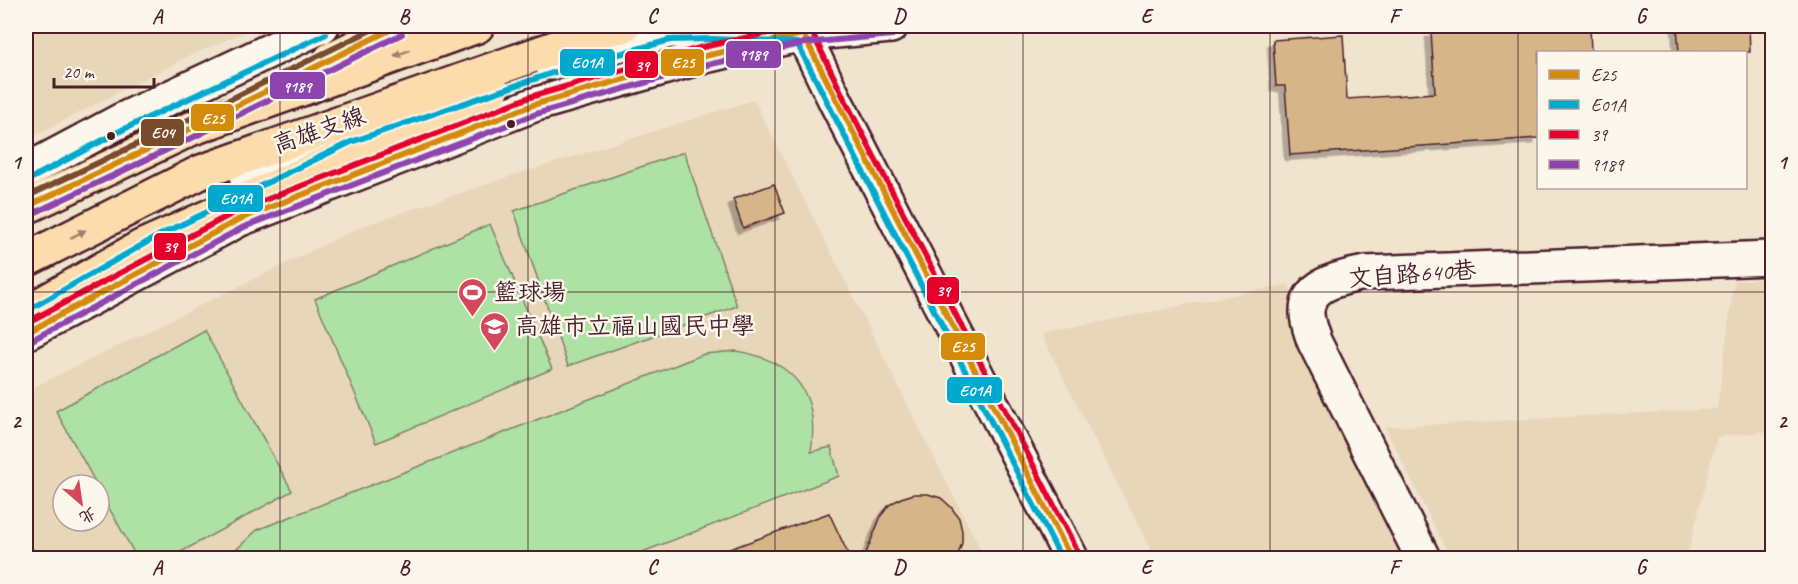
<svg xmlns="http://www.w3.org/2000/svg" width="1798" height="584" viewBox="0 0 1798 584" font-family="Caveat,'LXGW WenKai TC',sans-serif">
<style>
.built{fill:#e8d6b9;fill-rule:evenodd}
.green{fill:#ade2a4;stroke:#7c8068;stroke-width:1.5}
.building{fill:#d6b689;stroke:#4a1f2b;stroke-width:1.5;filter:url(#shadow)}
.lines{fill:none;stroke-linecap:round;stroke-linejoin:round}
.minor-casing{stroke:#4a1f2b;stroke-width:38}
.highway-casing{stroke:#4a1f2b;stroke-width:38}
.minor{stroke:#fbf7ec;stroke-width:33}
.highway{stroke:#fcdcac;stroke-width:33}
.bus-1-casing{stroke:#fbf7ec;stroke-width:10}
.bus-2-casing{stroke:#fbf7ec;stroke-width:10}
.bus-3-casing{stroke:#fbf7ec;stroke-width:10}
.bus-4-casing{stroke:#fbf7ec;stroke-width:10}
.bus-5-casing{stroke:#fbf7ec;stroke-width:10}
.bus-1{stroke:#d48b09;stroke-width:6}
.bus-2{stroke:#00a9ce;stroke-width:6}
.bus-3{stroke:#e4002b;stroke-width:6}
.bus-4{stroke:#8e44ad;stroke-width:6}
.bus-5{stroke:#7a4b2a;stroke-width:6}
.oneway{fill:#a37e6c}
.grid{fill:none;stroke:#4a1f2b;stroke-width:1.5;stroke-opacity:0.55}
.bus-dot{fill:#4a1f2b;stroke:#fbf7ec;stroke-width:2}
.labels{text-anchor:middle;stroke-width:5;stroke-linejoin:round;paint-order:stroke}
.street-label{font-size:24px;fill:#4a1f2b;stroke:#fbf7ec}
.poi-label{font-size:24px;fill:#4a1f2b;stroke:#fbf7ec;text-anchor:start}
.line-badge{stroke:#fbf7ec;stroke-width:2}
.badge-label{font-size:16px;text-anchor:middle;font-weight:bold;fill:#fff}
.neatline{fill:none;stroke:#4a1f2b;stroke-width:2}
.grid-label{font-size:20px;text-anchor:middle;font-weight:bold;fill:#4a1f2b}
</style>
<defs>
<filter id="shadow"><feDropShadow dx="-5.5" dy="5.5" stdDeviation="0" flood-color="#0004"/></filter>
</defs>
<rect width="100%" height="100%" fill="#f0e4ce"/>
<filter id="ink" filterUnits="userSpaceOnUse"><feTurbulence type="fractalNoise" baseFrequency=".0167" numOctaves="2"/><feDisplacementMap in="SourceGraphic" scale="12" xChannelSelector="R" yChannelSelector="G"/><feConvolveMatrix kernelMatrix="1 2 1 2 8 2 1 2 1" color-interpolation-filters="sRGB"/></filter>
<g filter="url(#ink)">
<g class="built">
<polygon points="26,26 260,26 191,55 26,140"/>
<path d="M754 100 985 558H26V391L362 226 499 180ZM63 485H99V521H63Z"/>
<polygon points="1772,278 1772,431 1717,437 1687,558 1450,558 1385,427 1717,409 1734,281"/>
<polygon points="1288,284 1405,558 1155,558 1041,334"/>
</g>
<g class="green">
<polygon points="684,152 737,306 568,366 514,211"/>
<polygon points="490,224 552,369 376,443 315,299"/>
<polygon points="204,330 292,491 170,558 137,558 99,490 99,485 97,485 56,411"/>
<path d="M736 351C793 360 820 393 811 452L831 447 839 476 627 558H231L237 549 257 530 704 354Z"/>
<polygon points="26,531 36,558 26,558"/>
</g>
<g class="building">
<polygon points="1556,26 1590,26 1591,52 1539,52 1539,138 1290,155 1285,86 1276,86 1273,40 1343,35 1347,99 1435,93 1431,32"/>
<polygon points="1677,26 1749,26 1750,52 1679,52"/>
<polygon points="774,184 785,213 743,228 733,199"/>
<polygon points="914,494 928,494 941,498 951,507 959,518 962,531 962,543 957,558 864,558 881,516 889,505 901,498"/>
<polygon points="829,513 850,558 714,558 713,555"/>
</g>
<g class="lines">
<defs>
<g id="minor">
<polyline points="799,26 836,102 1071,558"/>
<polyline points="551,63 669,31 713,30 762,32"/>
<polyline points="26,171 120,121 322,26"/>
<polyline points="247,183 361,130"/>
<polyline points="26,333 240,219 533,105 705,56 803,34 891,26"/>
<path d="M1423 558 1314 341C1311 332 1307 322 1307 313 1306 283 1342 278 1365 273L1772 258"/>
</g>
<g id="highway">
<polyline points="331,59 398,26"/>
<polyline points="26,207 190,129 477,26"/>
<polyline points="26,260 201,172 614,27 623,26"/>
<polyline points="26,313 141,247 492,90"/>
</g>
</defs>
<use href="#minor" class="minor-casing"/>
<use href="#highway" class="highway-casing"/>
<use href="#minor" class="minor"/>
<use href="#highway" class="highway"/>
<defs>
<g id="bus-1">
<polyline points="26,207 190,129 398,26"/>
<polyline points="26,333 240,219 533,105 705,56 803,34 1071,558"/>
</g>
<g id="bus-2">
<polyline points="30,179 124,129 326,34"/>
<polyline points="30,309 158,236 351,142 561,70 670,40 713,39 797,43 1061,558"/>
</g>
<g id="bus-3">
<polyline points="809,26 844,98 1079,554"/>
<polyline points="26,323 237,211 530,97 703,47 800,26"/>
</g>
<g id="bus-4">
<polyline points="30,215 194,137 402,34"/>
<polyline points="30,341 244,227 536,114 707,65 804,43 892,35"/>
</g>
<polyline id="bus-5" points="26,197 186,121 379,26"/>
</defs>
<use href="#bus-1" class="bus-1-casing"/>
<use href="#bus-2" class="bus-2-casing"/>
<use href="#bus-3" class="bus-3-casing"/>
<use href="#bus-4" class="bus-4-casing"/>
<use href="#bus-5" class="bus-5-casing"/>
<use href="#bus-1" class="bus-1"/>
<use href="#bus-2" class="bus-2"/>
<use href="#bus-3" class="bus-3"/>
<use href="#bus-4" class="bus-4"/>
<use href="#bus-5" class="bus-5"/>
</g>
<defs><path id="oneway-solid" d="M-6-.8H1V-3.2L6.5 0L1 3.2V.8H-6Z" transform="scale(1.5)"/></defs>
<g class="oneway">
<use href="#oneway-solid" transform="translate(402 53) rotate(160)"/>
<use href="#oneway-solid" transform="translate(78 234) rotate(-27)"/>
</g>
</g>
<path class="grid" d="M280 26V558M528 26V558M775 26V558M1023 26V558M1270 26V558M1518 26V558M26 292H1772"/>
<defs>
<symbol id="stadium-pin" viewBox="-11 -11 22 30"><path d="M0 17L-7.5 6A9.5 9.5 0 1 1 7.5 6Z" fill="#d1495b" stroke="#fbf7ec"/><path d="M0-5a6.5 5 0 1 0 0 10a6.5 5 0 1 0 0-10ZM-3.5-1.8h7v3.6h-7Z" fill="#fff"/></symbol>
<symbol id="school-pin" viewBox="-11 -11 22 30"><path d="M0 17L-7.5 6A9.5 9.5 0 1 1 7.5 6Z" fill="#d1495b" stroke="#fbf7ec"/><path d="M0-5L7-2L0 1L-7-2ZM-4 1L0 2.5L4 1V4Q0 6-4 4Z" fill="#fff"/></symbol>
</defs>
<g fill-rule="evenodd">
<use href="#stadium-pin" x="456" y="276" width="33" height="45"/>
<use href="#school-pin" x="478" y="310" width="33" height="45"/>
</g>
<g class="bus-dot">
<circle cx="511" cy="124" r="5"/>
<circle cx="111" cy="136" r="5"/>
</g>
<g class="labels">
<g class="street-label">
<text transform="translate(319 130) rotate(-19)" y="8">高雄支線</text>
<text transform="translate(1412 274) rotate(-4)" y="8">文自路640巷</text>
</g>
<g class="poi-label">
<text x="494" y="300">籃球場</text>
<text x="515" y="334">高雄市立福山國民中學</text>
</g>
</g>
<g class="line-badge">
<rect x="725" y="40" width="57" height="29" rx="6" fill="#8e44ad"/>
<rect x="660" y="48" width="45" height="29" rx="6" fill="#d48b09"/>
<rect x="559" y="48" width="57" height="29" rx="6" fill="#00a9ce"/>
<rect x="624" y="50" width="35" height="29" rx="6" fill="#e4002b"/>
<rect x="269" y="71" width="57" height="29" rx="6" fill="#8e44ad"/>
<rect x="190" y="103" width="45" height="29" rx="6" fill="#d48b09"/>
<rect x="140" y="118" width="45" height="29" rx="6" fill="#7a4b2a"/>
<rect x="207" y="184" width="57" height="29" rx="6" fill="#00a9ce"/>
<rect x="153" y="232" width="34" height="29" rx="6" fill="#e4002b"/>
<rect x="926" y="276" width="34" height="29" rx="6" fill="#e4002b"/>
<rect x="940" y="332" width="46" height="29" rx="6" fill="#d48b09"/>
<rect x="946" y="376" width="57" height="28" rx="6" fill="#00a9ce"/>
</g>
<g class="badge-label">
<text x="753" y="60">9189</text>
<text x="683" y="68">E25</text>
<text x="587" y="68">E01A</text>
<text x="642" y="71">39</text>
<text x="297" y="92">9189</text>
<text x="213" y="124">E25</text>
<text x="163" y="138">E04</text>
<text x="236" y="204">E01A</text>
<text x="170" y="252">39</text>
<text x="943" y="296">39</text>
<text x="963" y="352">E25</text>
<text x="975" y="396">E01A</text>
</g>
<rect width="1798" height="584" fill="none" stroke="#fbf7ec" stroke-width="66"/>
<rect x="1537" y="51" width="210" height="138" fill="#fbf7ec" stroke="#b4a19f" stroke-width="1.5"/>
<rect x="1549" y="70" width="30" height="9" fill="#d48b09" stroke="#b4a19f" stroke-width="1.5"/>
<text x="1591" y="81" font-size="18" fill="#4a1f2b">E25</text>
<rect x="1549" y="100" width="30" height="9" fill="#00a9ce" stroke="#b4a19f" stroke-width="1.5"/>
<text x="1591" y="111" font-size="18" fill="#4a1f2b">E01A</text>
<rect x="1549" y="130" width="30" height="9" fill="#e4002b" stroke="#b4a19f" stroke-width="1.5"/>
<text x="1591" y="141" font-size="18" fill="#4a1f2b">39</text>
<rect x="1549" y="160" width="30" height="9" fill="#8e44ad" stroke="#b4a19f" stroke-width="1.5"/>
<text x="1591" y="171" font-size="18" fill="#4a1f2b">9189</text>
<g transform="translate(81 503) rotate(151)"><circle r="28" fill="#fbf7ec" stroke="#b4a19f" stroke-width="1.5"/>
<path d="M0-4.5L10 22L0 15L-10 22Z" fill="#d1495b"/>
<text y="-9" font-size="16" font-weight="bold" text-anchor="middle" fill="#4a1f2b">北</text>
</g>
<path d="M54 78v9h100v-9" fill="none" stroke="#4a1f2b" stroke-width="3"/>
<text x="63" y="78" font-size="18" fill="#4a1f2b" stroke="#fbf7ec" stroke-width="4.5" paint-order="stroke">20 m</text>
<rect x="33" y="33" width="1732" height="518" class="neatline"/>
<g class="grid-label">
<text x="157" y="23">A</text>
<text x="404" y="23">B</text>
<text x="652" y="23">C</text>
<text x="899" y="23">D</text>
<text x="1146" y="23">E</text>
<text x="1394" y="23">F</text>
<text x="1641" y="23">G</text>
<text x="16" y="169">1</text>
<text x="1782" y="169">1</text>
<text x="16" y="428">2</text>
<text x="1782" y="428">2</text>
<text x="157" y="574">A</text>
<text x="404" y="574">B</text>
<text x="652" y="574">C</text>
<text x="899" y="574">D</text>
<text x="1146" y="574">E</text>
<text x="1394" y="574">F</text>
<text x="1641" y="574">G</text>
</g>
</svg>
